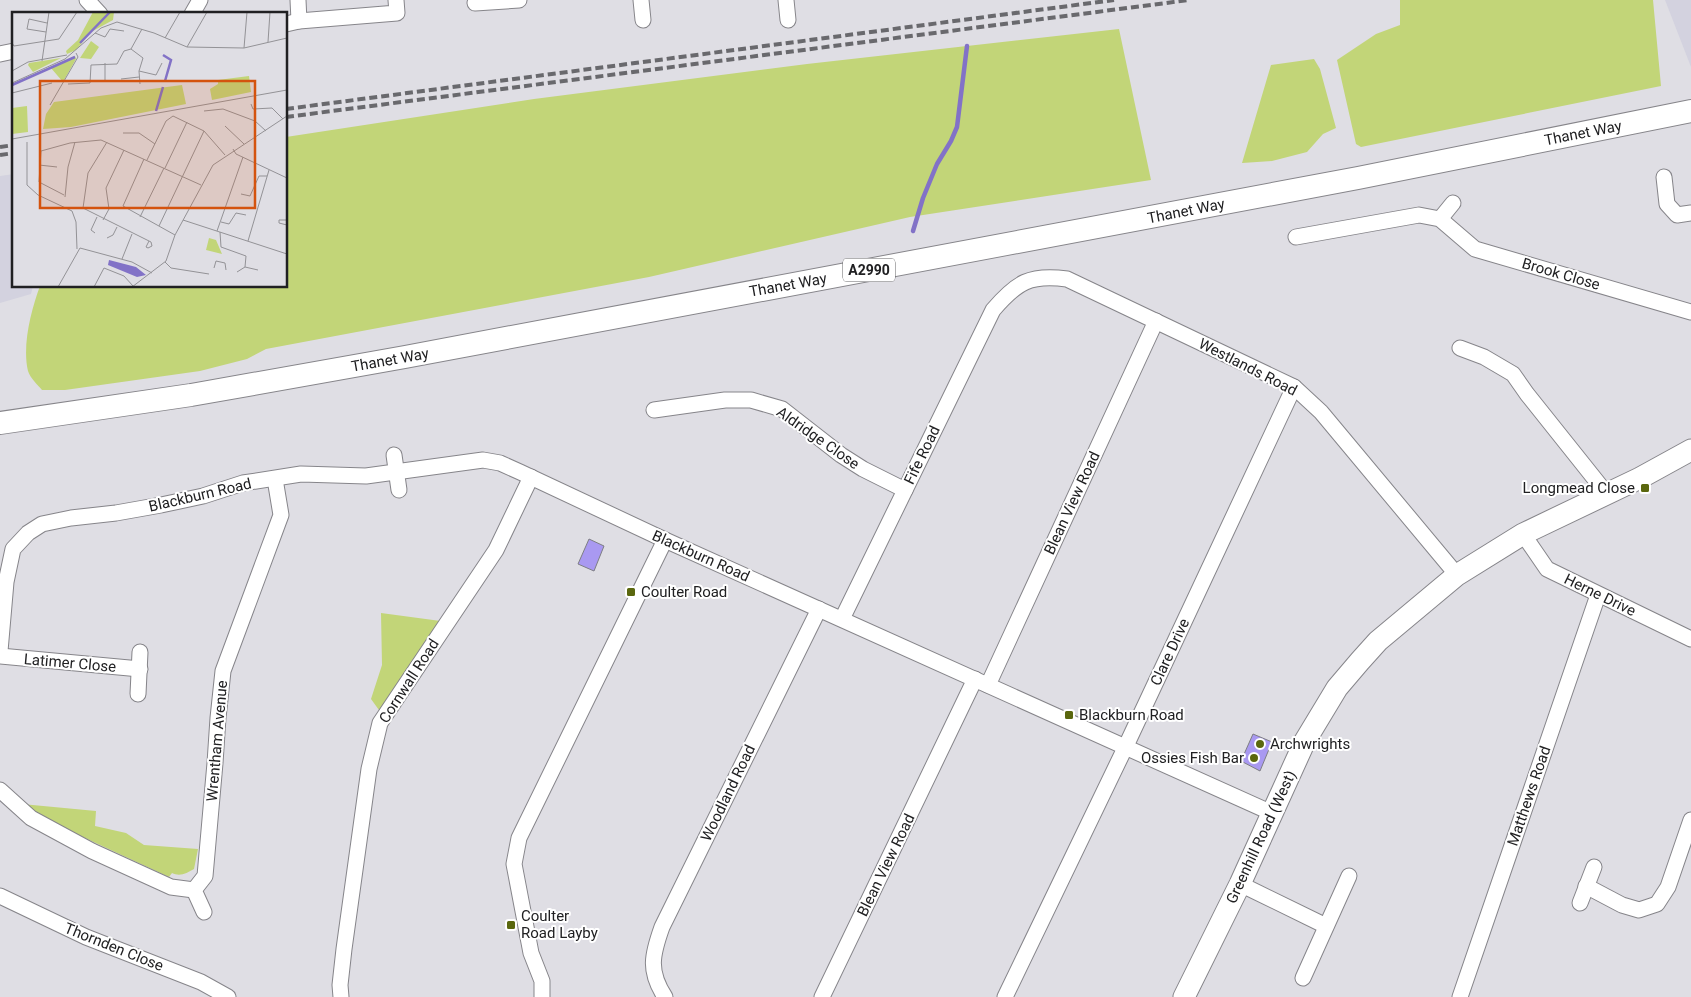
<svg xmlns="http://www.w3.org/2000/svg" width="1691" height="997" viewBox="0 0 1691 997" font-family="Roboto,sans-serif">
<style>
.built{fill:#d3d2df}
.green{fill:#c2d578}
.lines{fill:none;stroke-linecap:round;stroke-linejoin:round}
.stream{stroke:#8272c7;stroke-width:4.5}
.building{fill:#a999f1;stroke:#7e7e83}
.street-casing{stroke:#86858a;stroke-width:17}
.secondary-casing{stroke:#86858a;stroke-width:23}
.primary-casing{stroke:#86858a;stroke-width:24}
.street{stroke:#fff;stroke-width:15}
.secondary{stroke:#fff;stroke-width:21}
.primary{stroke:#fff;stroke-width:22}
.rail{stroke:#69696d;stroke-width:4;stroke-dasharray:8 4;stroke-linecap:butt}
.poi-dot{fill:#5a670e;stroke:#fff;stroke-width:2}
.labels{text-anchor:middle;stroke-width:4;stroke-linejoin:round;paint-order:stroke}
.shield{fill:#fff;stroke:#636364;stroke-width:1}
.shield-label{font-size:14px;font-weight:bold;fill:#202022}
.street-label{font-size:15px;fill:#202022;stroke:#fff}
.poi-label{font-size:15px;fill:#202022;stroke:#fff;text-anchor:start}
.inset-river{fill:none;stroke:#8272c7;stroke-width:2.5}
.inset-road{fill:none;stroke:#939296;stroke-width:1}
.view{fill:#d4530e;fill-opacity:0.15;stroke:#d4530e;stroke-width:2.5}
.inset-edge{fill:none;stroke:#202022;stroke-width:2.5}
</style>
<rect width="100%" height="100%" fill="#dfdee4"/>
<g class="built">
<polygon points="1665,0 1691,0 1691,67"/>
<polygon points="14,174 14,286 33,286 31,294 0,303 0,176"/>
</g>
<g class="green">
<polygon points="1400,0 1653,0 1661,86 1361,147 1356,144 1337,60 1376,34 1400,25"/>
<path d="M1119 29 1151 180 910 217 649 277 266 349 247 359 200 371 65 390H42C38 385 30 378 28 371 22 346 31 310 40 286H286V137L534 99 807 64Z"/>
<polygon points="1314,59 1320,69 1336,128 1323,134 1307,152 1272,161 1242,163 1271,65"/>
<polygon points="381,613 448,622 384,717 371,699 382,665"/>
<path d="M22 804 96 811 95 826 126 833 144 845 198 849 194 869C187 873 180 877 172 873L169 877 31 813Z"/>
</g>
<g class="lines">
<polyline class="stream" points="913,231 923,198 937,164 951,141 957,127 967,46"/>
</g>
<g class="building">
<polygon points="589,539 604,546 594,571 578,564"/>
<polygon points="1253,734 1272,742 1260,771 1241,761"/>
</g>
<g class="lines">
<defs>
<g id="street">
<polyline points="87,0 100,14"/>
<polyline points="298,0 299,21"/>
<polyline points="641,0 643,20"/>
<polyline points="786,0 788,20"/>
<polyline points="475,3 519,0"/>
<polyline points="192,14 200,0"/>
<polyline points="286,24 299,21 397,13 396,0"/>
<polyline points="0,54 14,51"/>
<polyline points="1664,177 1667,204 1677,215 1691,213"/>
<polyline points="1440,219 1453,203"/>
<polyline points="1296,237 1419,215 1440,219 1475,249 1691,312"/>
<polyline points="1460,348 1484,357 1513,374 1527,394 1606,493"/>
<polyline points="654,410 725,400 751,400 782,409 841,455 863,469 905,490"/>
<polyline points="394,455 399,490"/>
<polyline points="1523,534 1547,569 1691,639"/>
<path d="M842 619 993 310C1017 282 1030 274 1067 279L1294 387 1321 412 1457 575"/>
<polyline points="0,651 6,582 13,549 28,533 42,524 71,518 116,513 161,505 203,496 243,483 301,474 366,476 483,460 500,463 520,472 665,540 1272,813"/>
<polyline points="0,656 140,669"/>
<polyline points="988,685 1156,321"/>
<polyline points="138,694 140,652"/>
<polyline points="0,790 31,818 92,851 171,887 194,890"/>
<polyline points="1240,884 1326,926"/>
<polyline points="1586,886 1622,905 1639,910 1657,904 1668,887 1691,820"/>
<polyline points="0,896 86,937 201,982 228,997"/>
<polyline points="1580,903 1594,867"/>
<polyline points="204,912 194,890 205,876 215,763 218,718 223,671 281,515 275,479"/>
<polyline points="1303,978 1349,876"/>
<polyline points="341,997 340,985 344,949 369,769 380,723 496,550 531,477"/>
<polyline points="542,997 542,981 531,953 514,864 519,838 665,540"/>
<path d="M665 997C648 971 652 955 662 927L819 609"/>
<polyline points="822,997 975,679"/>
<polyline points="1005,997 1125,748 1294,387"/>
<polyline points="1460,997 1598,595"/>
</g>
<polyline id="secondary" points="1184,997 1240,884 1305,741 1337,688 1360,661 1378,641 1457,575 1523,534 1640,478 1691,450"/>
<polyline id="primary" points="0,423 191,395 405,357 1358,178 1691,111"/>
</defs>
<use href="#street" class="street-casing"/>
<use href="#secondary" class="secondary-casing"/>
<use href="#primary" class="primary-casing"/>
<use href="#street" class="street"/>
<use href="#secondary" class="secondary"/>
<use href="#primary" class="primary"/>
<g class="rail">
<polyline points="286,109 1114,0"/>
<polyline points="286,117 1189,0"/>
<polyline points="0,147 14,145"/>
<polyline points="0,155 14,153"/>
</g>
</g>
<g class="poi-dot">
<rect x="1640" y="483" width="10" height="10" rx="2.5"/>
<rect x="626" y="587" width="10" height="10" rx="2.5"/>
<rect x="1064" y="710" width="10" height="10" rx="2.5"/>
<circle cx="1260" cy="744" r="5"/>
<circle cx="1254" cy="758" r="5"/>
<rect x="506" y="920" width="10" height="10" rx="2.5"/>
</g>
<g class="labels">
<rect class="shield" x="843" y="258.5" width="52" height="23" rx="4"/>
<g class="shield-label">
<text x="869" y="275">A2990</text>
</g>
<g class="street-label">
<text transform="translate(1583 133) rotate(-11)" y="5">Thanet Way</text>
<text transform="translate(1186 211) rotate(-11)" y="5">Thanet Way</text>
<text transform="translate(1561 274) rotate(16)" y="5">Brook Close</text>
<text transform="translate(788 285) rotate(-10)" y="5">Thanet Way</text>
<text transform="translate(390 360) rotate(-10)" y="5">Thanet Way</text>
<text transform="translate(1248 367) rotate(27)" y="5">Westlands Road</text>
<text transform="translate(818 438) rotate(35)" y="5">Aldridge Close</text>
<text transform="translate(922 455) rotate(-64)" y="5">Fife Road</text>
<text transform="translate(200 495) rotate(-13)" y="5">Blackburn Road</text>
<text transform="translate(1072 503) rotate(-65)" y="5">Blean View Road</text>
<text transform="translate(701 556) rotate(24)" y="5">Blackburn Road</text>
<text transform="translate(1600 595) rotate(26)" y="5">Herne Drive</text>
<text transform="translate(1170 652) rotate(-65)" y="5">Clare Drive</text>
<text transform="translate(70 663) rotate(5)" y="5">Latimer Close</text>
<text transform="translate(409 681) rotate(-57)" y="5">Cornwall Road</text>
<text transform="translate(217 741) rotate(-85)" y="5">Wrentham Avenue</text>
<text transform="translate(728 793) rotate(-64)" y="5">Woodland Road</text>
<text transform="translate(1529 796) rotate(-71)" y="5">Matthews Road</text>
<text transform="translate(1261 837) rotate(-65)" y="5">Greenhill Road (West)</text>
<text transform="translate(886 865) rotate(-64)" y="5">Blean View Road</text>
<text transform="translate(114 947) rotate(22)" y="5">Thornden Close</text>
</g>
<g class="poi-label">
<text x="1635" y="493" text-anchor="end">Longmead Close</text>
<text x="641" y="597">Coulter Road</text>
<text x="1079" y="720">Blackburn Road</text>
<text x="1270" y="749">Archwrights</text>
<text x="1244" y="763" text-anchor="end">Ossies Fish Bar</text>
<text x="521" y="921">Coulter<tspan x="521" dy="17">Road Layby</tspan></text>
</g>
</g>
<g transform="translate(12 12)">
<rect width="275" height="275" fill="#dfdee4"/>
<path d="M81 0H102L101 8 79 20 64 38 55 42 54 39 66 28ZM79 29 87 35 79 47 68 46ZM63 44 64 47 51 70 39 56ZM49 46 21 60 16 53 17 51ZM237 64 239 80 200 88 198 77 206 72V68ZM170 73 174 92 59 115 31 117 34 102 42 90ZM15 94 16 120 0 122V96ZM197 226 204 228 210 242 194 238Z" fill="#c2d578"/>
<path d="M97 248 124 255 134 263 125 265 96 253Z" fill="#8272c7"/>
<path class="inset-river" d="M68 31 98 0M151 43 159 48 153 69M0 73 63 45M144 99 151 75"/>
<path class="inset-road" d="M34 20 15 17 17 7 35 11M83 21 93 25 98 17 112 19M153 26 168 0M256 30 258 0M0 31 2 34 47 27 65 0M175 35 195 0M232 36 235 0M119 37 131 46 127 59 128 72M119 37 130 17M30 49 37 0M93 51V69M0 59 16 50 55 43M127 59 144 63 150 51M109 67 127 65M0 71 53 47 89 16 105 10 142 21 175 35 232 36 275 26M56 72 78 71 79 53 105 52 112 39 119 37M0 81 40 71M239 92 241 97 260 96 271 107M38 93 66 45 64 41M192 99 211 97 243 109 254 119M213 114 232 132M111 121H127L143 132M0 127 275 78M15 130V173L26 183 60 199 64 210 65 237M95 130 76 161 71 196 139 230 140 234 136 236 134 235 137 229M221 137 224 142 275 166M132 147 111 194 163 223M135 148 154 109 161 104 192 119 213 143M27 153 45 155M153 156 175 110M229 182 238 184 247 164H255M52 183 27 170 29 139 58 131 89 128 189 173M53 185 56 155 63 130M128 205 152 156M91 208 97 197 94 176 112 138M171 208 275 242M275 208H267V211L275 213M209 210 217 212 224 201 234 203M147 214 192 119M205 219 231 145M208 220 209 235 234 244 233 255M83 221 79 218 85 205M95 226 101 223 105 215M236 229 257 158M110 247 120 222M153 250 159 256 197 262M202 256 204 249 213 251 214 258M225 260 233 255 246 258M46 275 68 236 120 250 140 261M82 275 92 256 112 264 121 274M120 275 154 249 163 223 201 153 275 104"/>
<path class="view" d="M28 69H243V196H28Z"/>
<rect width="275" height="275" class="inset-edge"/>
</g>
</svg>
